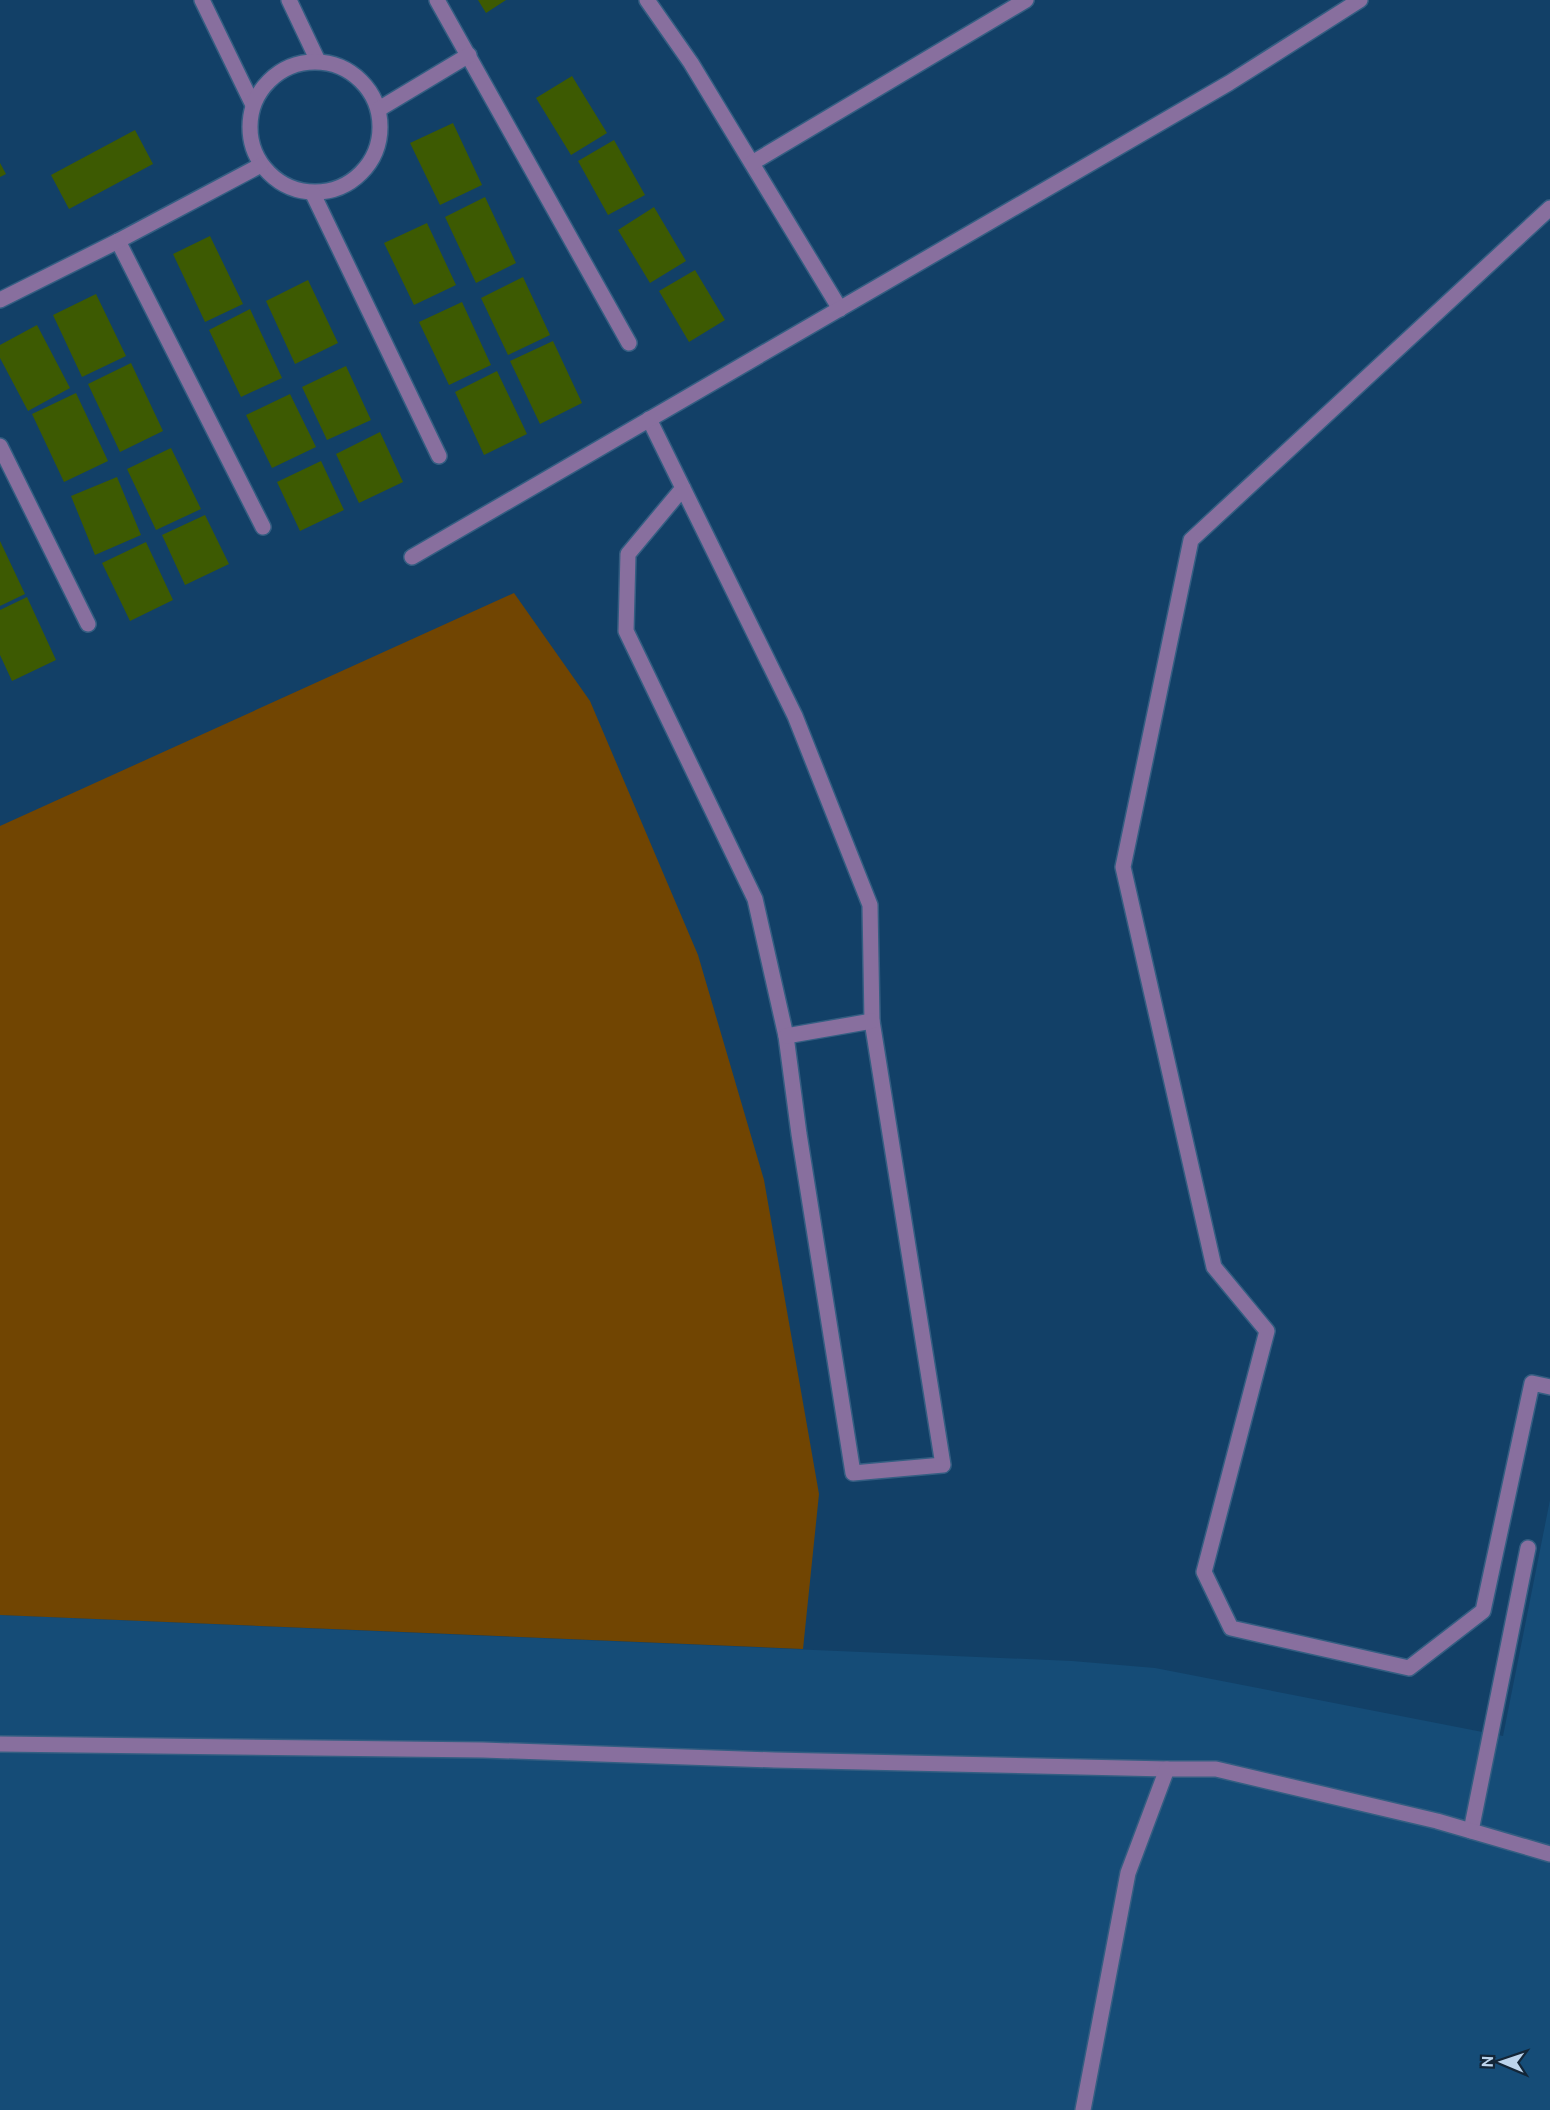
<svg xmlns="http://www.w3.org/2000/svg" width="1550" height="2110" viewBox="0 0 1550 2110" font-family="Ubuntu,sans-serif">
<style>
.built{fill:#154c77}
.green{fill:#714502}
.building{fill:#3d5a02}
.lines{fill:none;stroke-linecap:round;stroke-linejoin:round}
.minor-casing{stroke:#345e82;stroke-width:18}
.minor{stroke:#886f9e;stroke-width:15}
</style>
<rect width="100%" height="100%" fill="#124067"/>
<polygon class="built" points="1550,1500 1550,2110 0,2110 0,1615 1072,1661 1155,1668 1503,1736"/>
<polygon class="green" points="514,593 590,701 698,955 764,1180 819,1494 803,1649 0,1615 0,826"/>
<g class="building">
<polygon points="478,0 506,0 486,13"/>
<polygon points="572,76 607,133 571,155 536,98"/>
<polygon points="453,123 482,185 440,205 410,143"/>
<polygon points="135,130 153,164 69,209 51,175"/>
<polygon points="614,140 645,195 608,215 578,161"/>
<polygon points="0,163 6,174 0,177"/>
<polygon points="485,197 516,263 476,283 445,217"/>
<polygon points="654,207 686,261 650,283 618,230"/>
<polygon points="427,223 456,285 414,305 384,243"/>
<polygon points="210,236 243,304 205,322 173,254"/>
<polygon points="695,270 725,320 689,342 659,291"/>
<polygon points="523,277 550,335 508,355 481,298"/>
<polygon points="308,280 338,343 295,364 266,301"/>
<polygon points="96,294 126,356 82,377 53,315"/>
<polygon points="462,302 491,365 449,385 419,322"/>
<polygon points="250,309 282,378 241,397 209,330"/>
<polygon points="37,325 70,388 28,411 0,358 0,345"/>
<polygon points="553,341 582,403 540,424 510,361"/>
<polygon points="131,363 163,431 120,452 88,384"/>
<polygon points="346,366 371,420 327,440 302,387"/>
<polygon points="497,371 527,434 484,455 455,392"/>
<polygon points="76,393 108,461 64,482 32,414"/>
<polygon points="290,394 316,447 272,468 246,415"/>
<polygon points="380,432 403,482 359,503 336,454"/>
<polygon points="171,448 201,509 156,530 127,469"/>
<polygon points="321,461 344,510 300,531 277,482"/>
<polygon points="117,477 141,535 95,555 71,496"/>
<polygon points="205,515 229,564 185,585 162,535"/>
<polygon points="0,541 25,594 0,606"/>
<polygon points="146,542 173,600 130,621 102,563"/>
<polygon points="27,597 56,660 12,681 0,655 0,610"/>
</g>
<g class="lines">
<defs>
<g id="minor">
<polyline points="202,0 253,105"/>
<polyline points="289,0 318,61"/>
<polyline points="437,0 629,343"/>
<polyline points="647,0 691,63 840,309"/>
<circle cx="315" cy="127" r="65"/>
<polyline points="379,109 469,55"/>
<polyline points="752,163 1026,0"/>
<polyline points="313,194 439,456"/>
<polyline points="1550,208 1191,540 1123,867 1214,1267 1267,1331 1204,1572 1231,1628 1409,1668 1483,1611 1532,1383 1550,1387"/>
<polyline points="118,241 263,527"/>
<polyline points="0,300 118,241 261,165"/>
<polyline points="649,419 795,716 870,905 872,1021 943,1465 853,1473 799,1134 786,1036 755,899 626,631 628,554 683,488"/>
<polyline points="0,446 88,624"/>
<polyline points="412,557 1229,83 1360,0"/>
<polyline points="786,1036 872,1021"/>
<polyline points="0,1744 483,1750 774,1760 1167,1769"/>
<polyline points="1471,1831 1528,1548"/>
<polyline points="1083,2110 1128,1873 1167,1769 1216,1769 1437,1821 1550,1854"/>
</g>
</defs>
<use href="#minor" class="minor-casing"/>
<use href="#minor" class="minor"/>
</g>
<g transform="translate(1502 2062) rotate(272)" stroke="#132638" stroke-width="4.5" paint-order="stroke">
<path d="M0-4.5L10 22L0 15L-10 22Z" fill="#bcd4ec"/>
<text y="-9" font-size="16" font-weight="bold" text-anchor="middle" fill="#bcd4ec">N</text>
</g>
</svg>
